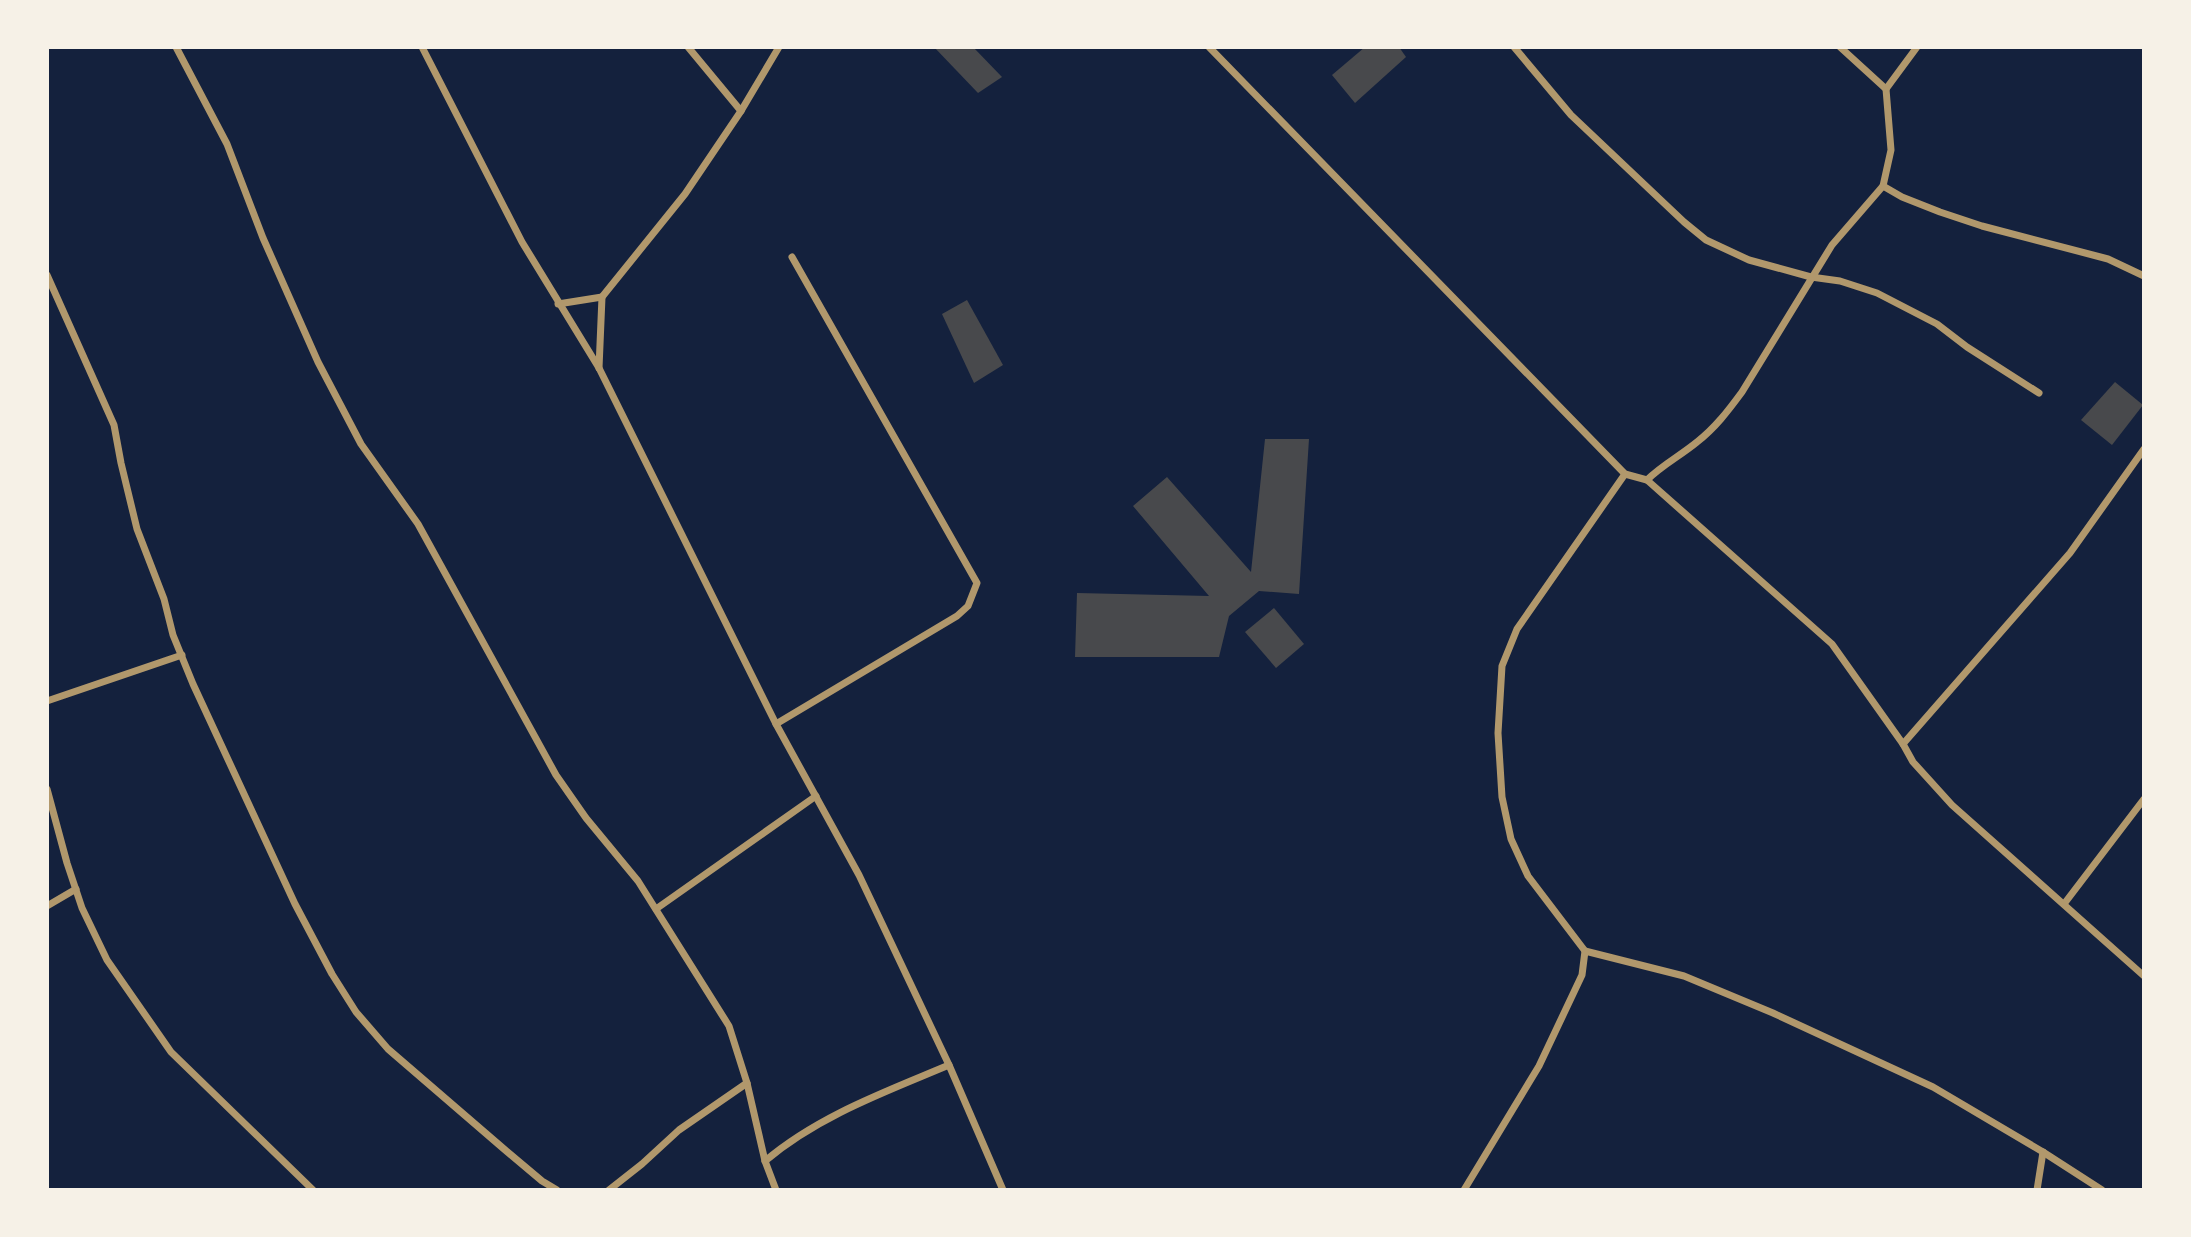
<svg xmlns="http://www.w3.org/2000/svg" width="2191" height="1237" viewBox="0 0 2191 1237" font-family="'PT Sans',sans-serif">
<style>
.building{fill:#48494c}
.lines{fill:none;stroke-linecap:round;stroke-linejoin:round}
.minor{stroke:#b1986c;stroke-width:7}
</style>
<rect width="100%" height="100%" fill="#14213d"/>
<g class="building">
<polygon points="934,47 973,47 1002,77 978,93"/>
<polygon points="1365,47 1399,47 1406,57 1355,103 1332,75"/>
<polygon points="967,300 1003,365 974,383 942,314"/>
<polygon points="2115,382 2143,405 2112,445 2081,420"/>
<polygon points="1265,439 1309,439 1299,594 1259,591 1229,616 1219,657 1075,657 1077,593 1209,596 1133,506 1167,477 1251,572"/>
<polygon points="1274,608 1304,644 1276,668 1245,632"/>
</g>
<g class="lines">
<g class="minor">
<polyline points="176,47 227,144 263,238 318,362 361,444 418,524 556,775 586,818 638,881 729,1026 747,1083 765,1161 776,1190"/>
<polyline points="422,47 522,242 599,368 776,724 859,875 949,1065 1003,1190"/>
<polyline points="688,47 741,111"/>
<path d="M1209 47 1625 474 1647 480C1662 465 1680 456 1697 442 1715 428 1728 411 1742 392L1832 245 1883 186 1891 150 1886 89 1917 47"/>
<polyline points="1514,47 1571,115 1684,222 1706,240 1749,260 1811,277 1840,281 1877,293 1937,324 1967,347 2039,393"/>
<polyline points="1840,47 1886,89"/>
<polyline points="1883,186 1902,197 1940,212 1982,226 2108,259 2144,276"/>
<polyline points="47,275 114,425 121,463 137,529 164,599 173,635 193,684 295,904 332,974 356,1012 388,1049 504,1149 542,1181 557,1190"/>
<polyline points="558,304 602,297"/>
<polyline points="599,368 602,297 685,194 741,111 779,47"/>
<polyline points="1625,474 1517,629 1502,666 1498,733 1502,797 1511,839 1528,876 1585,951 1684,976 1773,1013 1933,1087 2043,1152 2102,1190"/>
<polyline points="1647,480 1832,644 1903,744 1913,762 1952,805 2144,976"/>
<polyline points="47,701 182,655"/>
<polyline points="776,724 957,616 968,606 977,583 792,257"/>
<polyline points="1903,744 2070,553 2144,449"/>
<polyline points="47,789 67,863 82,908 107,960 171,1052 313,1190"/>
<polyline points="2064,904 2144,799"/>
<polyline points="47,906 76,889"/>
<polyline points="656,909 816,796"/>
<path d="M765 1161C818 1116 885 1092 949 1065"/>
<polyline points="609,1190 642,1164 679,1130 747,1083"/>
<polyline points="1464,1190 1539,1066 1582,975 1585,951"/>
<polyline points="2037,1190 2043,1152"/>
</g>
</g>
<rect width="2191" height="1237" fill="none" stroke="#f6f1e7" stroke-width="98"/>
</svg>
